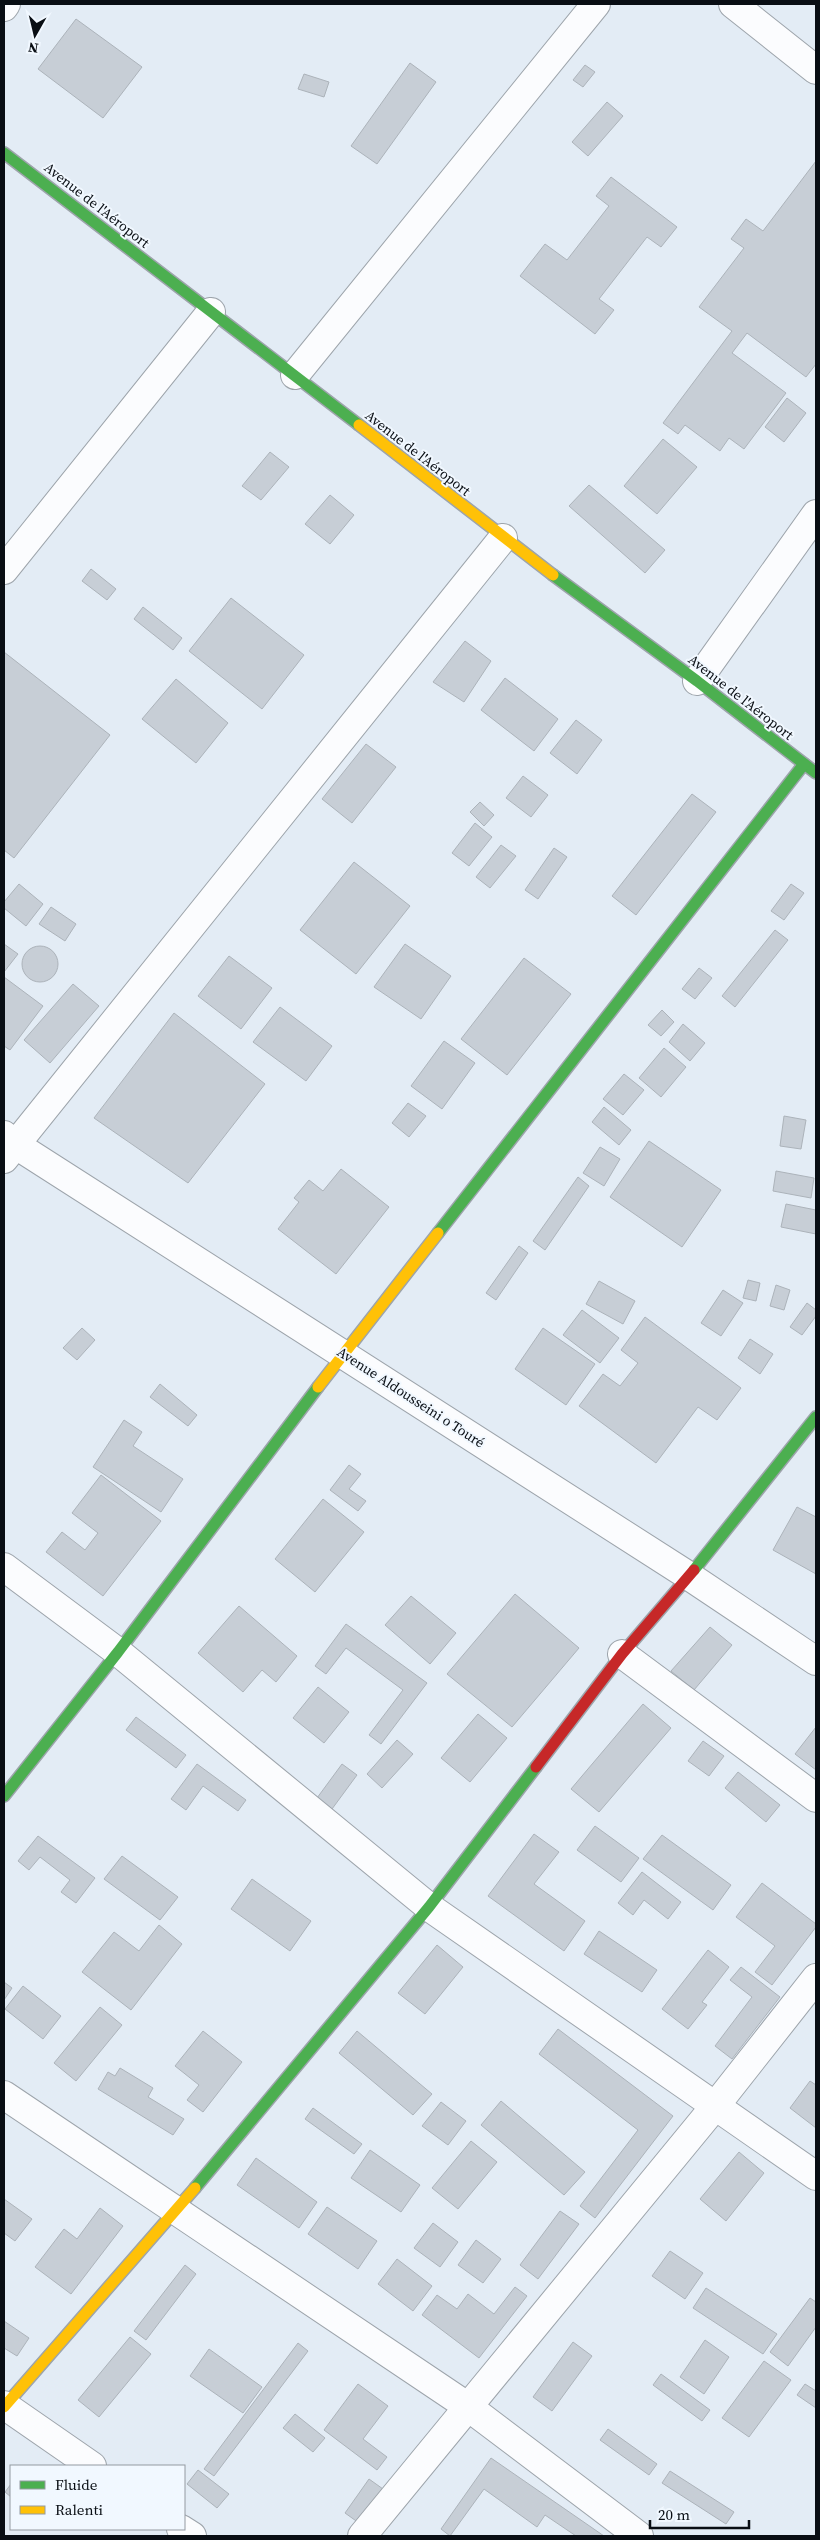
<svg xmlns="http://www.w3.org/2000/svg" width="820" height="2540" viewBox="0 0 820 2540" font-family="'Source Serif 4',serif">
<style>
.building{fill:#c7ced6;stroke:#acb3ba}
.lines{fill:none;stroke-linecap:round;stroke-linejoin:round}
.street-casing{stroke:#9da4ab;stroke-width:30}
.fast-casing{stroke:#9da4ab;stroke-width:14}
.slow-casing{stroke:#9da4ab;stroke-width:14}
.jam-casing{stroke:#9da4ab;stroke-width:14}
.street{stroke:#fbfcfe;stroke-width:28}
.fast{stroke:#4caf50;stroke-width:11}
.slow{stroke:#ffc107;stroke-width:11}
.jam{stroke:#c62828;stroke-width:11}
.labels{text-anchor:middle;stroke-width:4;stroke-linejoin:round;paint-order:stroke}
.street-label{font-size:14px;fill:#090e14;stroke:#f1f8ff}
</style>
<rect width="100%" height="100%" fill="#e3ecf5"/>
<g class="building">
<polygon points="76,19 142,67 103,118 38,69"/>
<polygon points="410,63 436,82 377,164 351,146"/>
<polygon points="585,65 595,72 583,87 573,80"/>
<polygon points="304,74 329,82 324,97 298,89"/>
<polygon points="607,102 623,116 588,156 572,142"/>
<polygon points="816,161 816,364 806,377 747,333 732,353 786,393 744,449 729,438 720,451 685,425 678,434 663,423 732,331 699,307 744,248 731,239 746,219 763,231"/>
<polygon points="611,177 677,227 661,247 647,237 599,299 614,310 595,334 520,276 545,244 567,260 609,206 596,196"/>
<polygon points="787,398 806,413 784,442 765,427"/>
<polygon points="663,439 697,467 657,514 624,486"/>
<polygon points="270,452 289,467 261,500 242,486"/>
<polygon points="589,485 665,550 645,573 569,506"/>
<polygon points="330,495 354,515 330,544 305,524"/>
<polygon points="91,569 116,589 107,600 82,581"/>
<polygon points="231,598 304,655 262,709 189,651"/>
<polygon points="143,607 182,638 173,650 134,619"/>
<polygon points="465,641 491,661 464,702 433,682"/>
<polygon points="4,652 110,735 14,858 4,850"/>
<polygon points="505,678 558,719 534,751 481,710"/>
<polygon points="176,679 228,723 196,763 142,719"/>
<polygon points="576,720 602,740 577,774 550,753"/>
<polygon points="366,744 396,767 352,823 322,799"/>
<polygon points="523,776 548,795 531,817 506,798"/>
<polygon points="692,794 716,812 636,915 612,896"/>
<polygon points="480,802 494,815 484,826 470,812"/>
<polygon points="475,823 492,837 469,866 452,853"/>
<polygon points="501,845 516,856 490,888 476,877"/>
<polygon points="554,848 567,857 538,899 525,890"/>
<polygon points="354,862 410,906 356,974 300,930"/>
<polygon points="19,884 43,904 26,926 4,908 4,902"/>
<polygon points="791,884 804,893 784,920 771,911"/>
<polygon points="51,907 76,924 65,941 39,924"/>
<polygon points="775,930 788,940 735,1007 722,996"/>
<polygon points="4,944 18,954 4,972"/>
<polygon points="405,944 451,976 421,1019 374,987"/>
<circle cx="40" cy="964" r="18"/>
<polygon points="229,956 272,988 241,1029 198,996"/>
<polygon points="524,958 571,994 507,1075 461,1039"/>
<polygon points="699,968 712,978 695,999 682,989"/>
<polygon points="4,977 43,1006 10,1050 4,1046"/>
<polygon points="73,984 99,1006 50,1063 24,1040"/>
<polygon points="280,1007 332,1046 306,1081 253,1042"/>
<polygon points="662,1010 674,1022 661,1036 648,1025"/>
<polygon points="174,1013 265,1084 188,1183 94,1118"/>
<polygon points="683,1024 705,1043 690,1061 669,1042"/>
<polygon points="444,1041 475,1063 442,1109 411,1086"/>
<polygon points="664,1048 686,1067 661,1097 639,1078"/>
<polygon points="624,1074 644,1090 623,1115 603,1099"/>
<polygon points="408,1103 426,1116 409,1137 392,1123"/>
<polygon points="604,1107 631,1130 619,1145 592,1122"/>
<polygon points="784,1116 806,1120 801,1149 780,1146"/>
<polygon points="649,1141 721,1190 682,1247 610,1197"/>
<polygon points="600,1147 620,1159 604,1186 583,1173"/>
<polygon points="341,1169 389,1207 336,1274 278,1229 299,1202 294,1198 309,1180 323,1191"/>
<polygon points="776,1171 814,1178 811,1198 773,1191"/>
<polygon points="578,1177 589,1186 545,1250 533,1241"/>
<polygon points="786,1204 816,1210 816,1234 781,1227"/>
<polygon points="519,1246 528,1253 496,1300 486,1293"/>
<polygon points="748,1280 760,1283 756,1301 743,1298"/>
<polygon points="599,1281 635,1301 623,1324 586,1304"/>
<polygon points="776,1285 790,1290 784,1310 770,1306"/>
<polygon points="723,1290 743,1303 721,1336 701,1323"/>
<polygon points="807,1303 816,1310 816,1316 802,1335 790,1327"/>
<polygon points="582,1310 619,1338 600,1363 563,1335"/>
<polygon points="645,1317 741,1388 717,1420 698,1407 656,1463 579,1406 603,1374 620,1386 638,1363 621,1350"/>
<polygon points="82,1328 95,1340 77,1360 63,1348"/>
<polygon points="543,1328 595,1364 566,1405 515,1369"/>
<polygon points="750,1339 773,1354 760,1374 738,1358"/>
<polygon points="160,1384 197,1415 188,1426 150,1397"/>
<polygon points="124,1420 142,1432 133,1446 183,1479 161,1512 93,1467"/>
<polygon points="349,1465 361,1474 349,1489 366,1501 358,1511 330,1490"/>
<polygon points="101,1475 161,1521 103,1596 46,1552 62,1532 85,1550 98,1533 72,1513"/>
<polygon points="323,1499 364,1532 315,1592 275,1559"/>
<polygon points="797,1507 816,1517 816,1574 773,1550"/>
<polygon points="515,1594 579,1648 512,1727 447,1674"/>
<polygon points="411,1596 456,1633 430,1664 385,1625"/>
<polygon points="239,1606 297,1656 276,1682 262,1670 243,1692 198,1653"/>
<polygon points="346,1624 427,1683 381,1744 369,1735 403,1690 346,1648 326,1674 315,1666"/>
<polygon points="710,1627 732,1645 694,1690 671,1671"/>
<polygon points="318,1687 349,1712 324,1743 293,1718"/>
<polygon points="643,1704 671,1728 599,1812 571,1789"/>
<polygon points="478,1714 507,1738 470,1782 441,1758"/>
<polygon points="136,1717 186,1755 176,1768 126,1730"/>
<polygon points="816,1727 816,1770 795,1754"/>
<polygon points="397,1740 413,1754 382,1788 367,1774"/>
<polygon points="703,1741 724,1756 709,1776 688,1761"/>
<polygon points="197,1764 246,1800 238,1811 203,1786 186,1810 171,1799"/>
<polygon points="342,1764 357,1775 332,1809 317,1798"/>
<polygon points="738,1772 780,1805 766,1822 725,1788"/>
<polygon points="595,1826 639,1858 621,1882 577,1850"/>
<polygon points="534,1834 559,1852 534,1884 585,1921 564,1951 488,1896"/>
<polygon points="662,1835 731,1885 713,1910 643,1859"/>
<polygon points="38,1836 95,1878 76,1903 61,1892 70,1880 40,1857 29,1870 18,1861"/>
<polygon points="122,1856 178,1897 160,1920 104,1879"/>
<polygon points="642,1872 681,1902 668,1919 644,1900 633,1915 618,1903"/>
<polygon points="252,1879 311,1921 290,1951 231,1909"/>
<polygon points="762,1883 816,1924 816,1927 772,1985 755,1972 775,1946 736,1917"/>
<polygon points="159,1925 182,1944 131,2010 82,1972 114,1932 139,1951"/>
<polygon points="599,1931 657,1970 642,1992 584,1954"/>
<polygon points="437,1945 463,1967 425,2014 398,1993"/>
<polygon points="708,1950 729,1967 702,2002 707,2005 688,2029 662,2009"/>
<polygon points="741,1967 780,1997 732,2059 715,2046 752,1997 730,1980"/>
<polygon points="4,1982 12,1988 4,2000"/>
<polygon points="23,1986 61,2016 43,2039 5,2009"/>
<polygon points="100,2007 122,2025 76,2081 54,2063"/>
<polygon points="558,2029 673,2116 595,2218 580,2206 638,2130 539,2054"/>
<polygon points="203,2031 242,2062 203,2112 187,2100 199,2085 175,2066"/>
<polygon points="357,2031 432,2094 413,2115 339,2053"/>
<polygon points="120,2068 153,2088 148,2097 184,2119 173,2135 98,2089 108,2072 115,2076"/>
<polygon points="810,2081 816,2085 816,2128 790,2108"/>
<polygon points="501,2101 585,2172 564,2195 481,2125"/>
<polygon points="441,2102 466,2121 448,2145 422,2126"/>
<polygon points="313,2108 362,2144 354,2154 305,2119"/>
<polygon points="471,2141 497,2162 458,2209 432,2188"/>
<polygon points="370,2150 420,2185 401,2212 351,2178"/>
<polygon points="739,2152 764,2173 726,2221 700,2199"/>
<polygon points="256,2158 317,2202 299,2228 237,2185"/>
<polygon points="4,2199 32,2219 15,2241 4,2233"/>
<polygon points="327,2207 377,2241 358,2269 308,2234"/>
<polygon points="100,2208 123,2226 71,2294 35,2267 64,2229 77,2239"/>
<polygon points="560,2211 579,2224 538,2279 520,2265"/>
<polygon points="433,2223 458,2242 440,2267 414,2248"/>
<polygon points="476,2240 501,2259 483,2283 458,2265"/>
<polygon points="670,2251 703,2273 685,2299 652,2276"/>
<polygon points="397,2259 432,2286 413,2311 378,2284"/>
<polygon points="185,2265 196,2274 146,2340 134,2331"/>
<polygon points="515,2287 527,2296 479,2358 422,2315 437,2295 457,2309 468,2294 494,2314"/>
<polygon points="706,2288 777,2334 763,2354 693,2308"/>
<polygon points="810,2298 816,2302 816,2327 788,2366 770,2352"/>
<polygon points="4,2321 29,2338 17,2356 4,2348"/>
<polygon points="130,2337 151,2354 99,2417 78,2400"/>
<polygon points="705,2340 729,2357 704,2394 680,2377"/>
<polygon points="573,2342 592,2356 552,2411 533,2397"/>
<polygon points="298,2343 308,2351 214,2476 204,2469"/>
<polygon points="209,2349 262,2387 243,2413 190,2376"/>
<polygon points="764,2361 791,2380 749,2437 722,2418"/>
<polygon points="661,2374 710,2410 702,2421 653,2385"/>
<polygon points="358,2384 388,2406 363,2439 387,2457 377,2470 324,2430"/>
<polygon points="805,2384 816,2391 816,2408 797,2395"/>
<polygon points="295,2414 325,2438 313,2452 283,2428"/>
<polygon points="608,2429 657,2464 649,2475 600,2440"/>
<polygon points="491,2458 604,2536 576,2536 545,2515 537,2527 484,2489 450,2536 441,2529"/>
<polygon points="198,2470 229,2494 217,2508 187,2484"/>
<polygon points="670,2471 734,2512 726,2524 662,2483"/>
<polygon points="369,2479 383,2489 359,2523 345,2513"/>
<polygon points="11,2484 11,2497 5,2492"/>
</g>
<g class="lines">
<defs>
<g id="street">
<polyline points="733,4 816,70"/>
<polyline points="4,7 6,4"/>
<polyline points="295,375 596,4"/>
<polyline points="4,570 211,312"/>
<polyline points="697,681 816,514"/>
<polyline points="4,1135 16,1145 689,1576 816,1661"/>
<polyline points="4,1159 503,538"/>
<polyline points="4,1567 118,1652 429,1907 816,2176"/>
<polyline points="622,1654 816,1798"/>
<polyline points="4,2095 467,2406 639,2536"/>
<polyline points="4,2405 92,2466"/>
<polyline points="181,2529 192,2536"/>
<polyline points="362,2536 716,2105 816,1978"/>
</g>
<g id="fast">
<polyline points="4,153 359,425"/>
<polyline points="553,575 697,681 816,773"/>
<polyline points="438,1233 804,764"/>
<polyline points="694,1570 816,1417"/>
<polyline points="4,1796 118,1652 318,1387"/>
<polyline points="195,2188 429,1907 536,1767"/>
</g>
<g id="slow">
<polyline points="359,425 553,575"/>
<polyline points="318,1387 438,1233"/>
<polyline points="4,2407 195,2188"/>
</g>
<polyline id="jam" points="536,1767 622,1654 694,1570"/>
</defs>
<use href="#street" class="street-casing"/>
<use href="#fast" class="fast-casing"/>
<use href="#slow" class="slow-casing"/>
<use href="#jam" class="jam-casing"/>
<use href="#street" class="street"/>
<use href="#fast" class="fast"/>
<use href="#slow" class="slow"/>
<use href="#jam" class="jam"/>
</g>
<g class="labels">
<g class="street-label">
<text transform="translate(97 205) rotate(38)" y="5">Avenue de l'Aéroport</text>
<text transform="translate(418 453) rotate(38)" y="5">Avenue de l'Aéroport</text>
<text transform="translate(741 697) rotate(38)" y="5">Avenue de l'Aéroport</text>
<text transform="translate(411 1397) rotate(33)" y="5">Avenue Aldousseini o Touré</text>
</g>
</g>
<rect width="820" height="2540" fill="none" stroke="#090e14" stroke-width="10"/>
<rect x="10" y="2465" width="175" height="65" fill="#f1f8ff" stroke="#949aa1"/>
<rect x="20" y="2481" width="25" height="8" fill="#4caf50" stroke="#949aa1"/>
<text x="55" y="2490" font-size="15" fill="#090e14">Fluide</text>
<rect x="20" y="2506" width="25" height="8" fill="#ffc107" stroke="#949aa1"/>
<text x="55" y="2515" font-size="15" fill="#090e14">Ralenti</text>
<g transform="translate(35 35) rotate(188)" stroke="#f1f8ff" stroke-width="4" paint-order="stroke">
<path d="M0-4L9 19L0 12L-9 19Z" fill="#090e14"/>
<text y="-8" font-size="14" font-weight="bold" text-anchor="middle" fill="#090e14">N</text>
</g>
<path d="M650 2520v8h99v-8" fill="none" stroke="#090e14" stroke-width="2.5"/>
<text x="658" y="2520" font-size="15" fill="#090e14" stroke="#f1f8ff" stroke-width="4" paint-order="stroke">20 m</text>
</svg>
